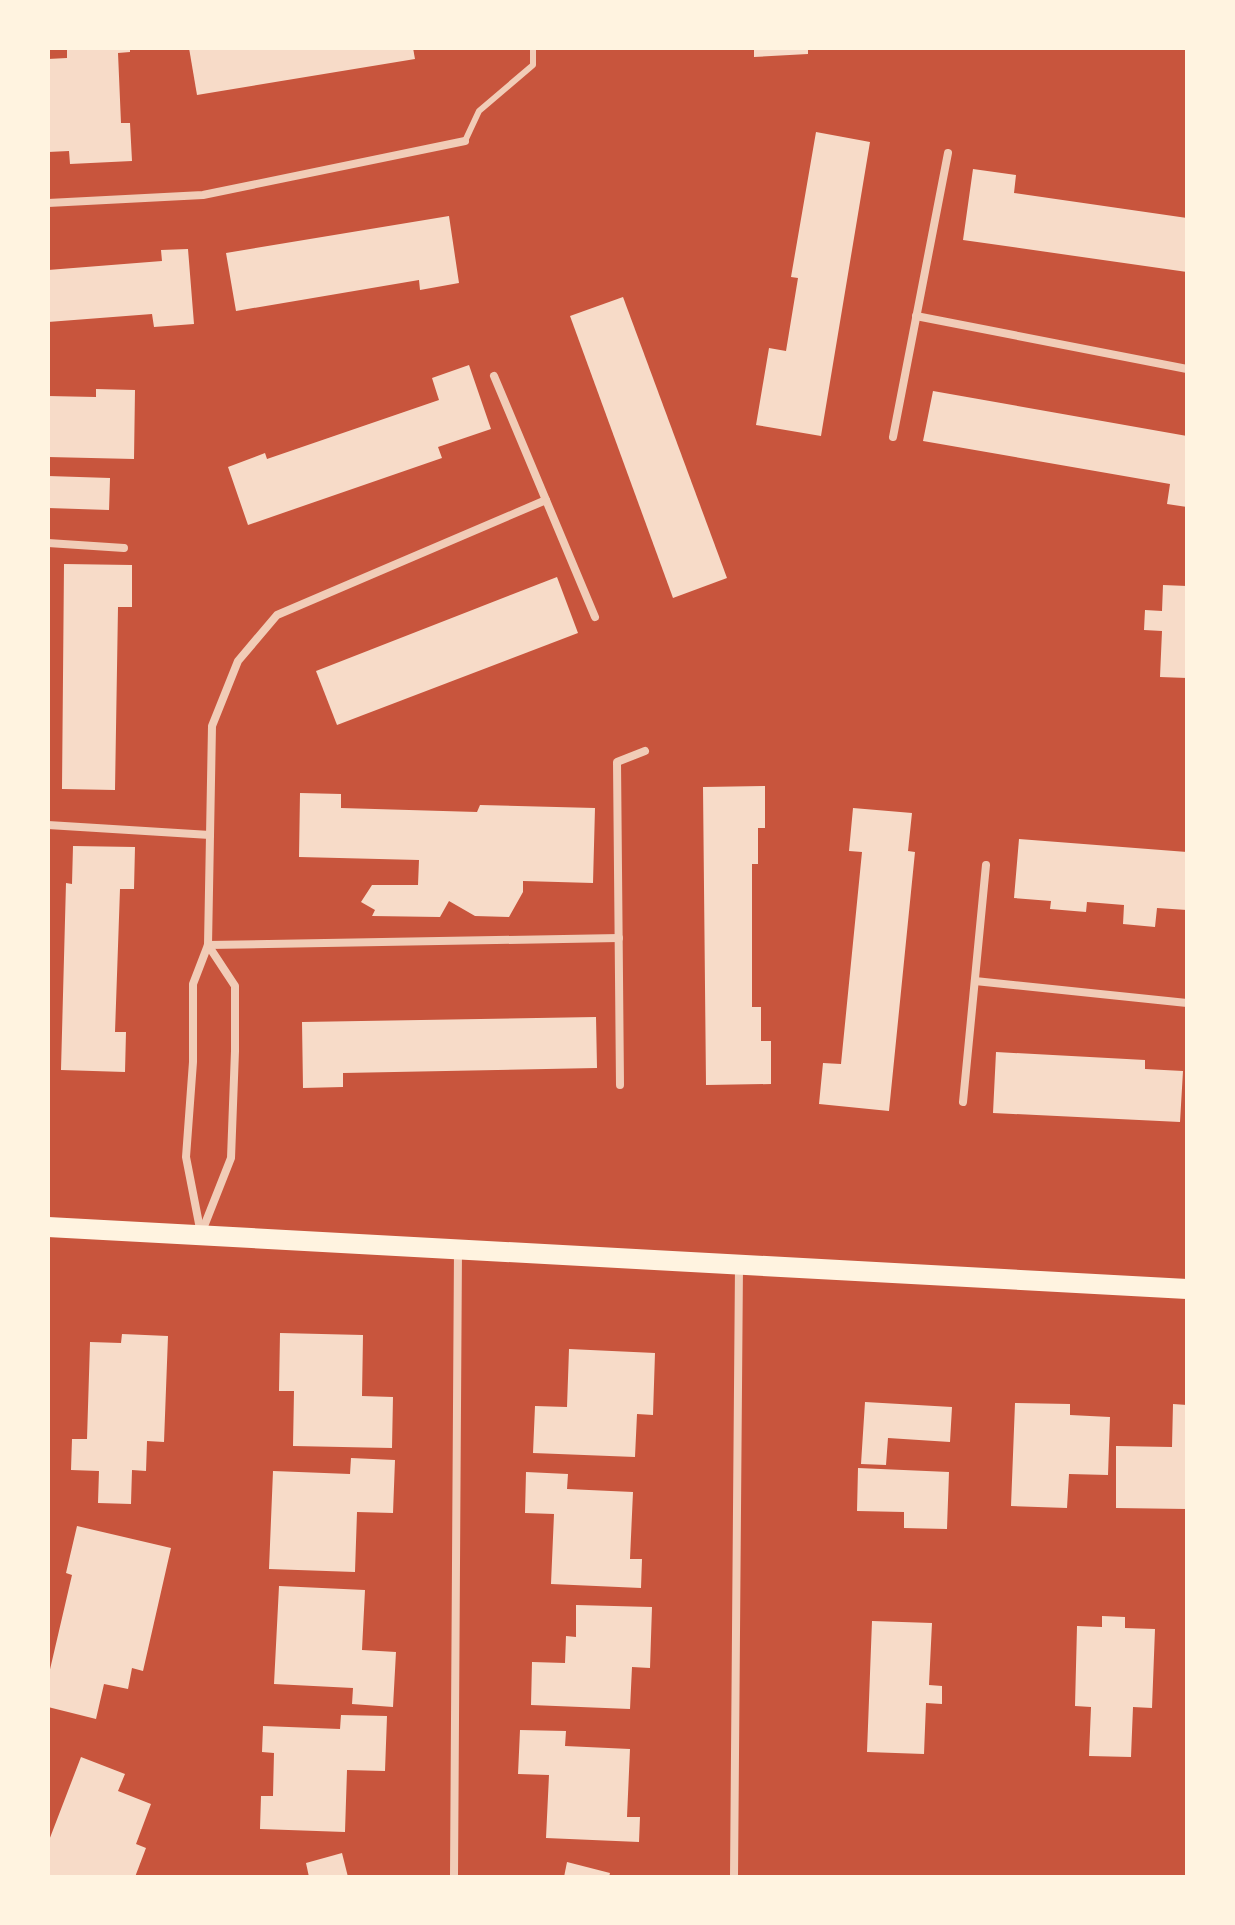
<svg xmlns="http://www.w3.org/2000/svg" width="1235" height="1925" viewBox="0 0 1235 1925" font-family="Roboto,sans-serif">
<style>
.building{fill:#f7dbc8}
.lines{fill:none;stroke-linecap:round;stroke-linejoin:round}
.service{stroke:#f1ccb7;stroke-width:6}
.minor{stroke:#f1ccb7;stroke-width:8}
.primary{stroke:#fff3e0;stroke-width:20}
</style>
<rect width="100%" height="100%" fill="#c8553d"/>
<g class="building">
<polygon points="67,48 130,48 130,52 118,53 121,123 130,123 132,161 70,164 69,151 48,152 48,59 67,58"/>
<polygon points="189,48 413,48 415,59 197,95"/>
<polygon points="754,48 808,48 808,54 754,57"/>
<polygon points="816,132 870,142 821,436 756,425 769,348 786,351 798,278 791,277"/>
<polygon points="973,169 1016,175 1014,193 1187,218 1187,272 963,240"/>
<polygon points="449,216 459,283 420,290 419,280 236,311 226,253"/>
<polygon points="188,249 194,324 154,327 152,314 48,322 48,270 162,261 161,250"/>
<polygon points="623,297 727,578 673,598 570,316"/>
<polygon points="469,365 491,429 438,447 442,458 248,525 228,467 265,453 267,459 439,400 432,378"/>
<polygon points="96,389 135,390 134,459 48,457 48,396 96,397"/>
<polygon points="933,391 1187,436 1187,507 1167,504 1170,484 923,441"/>
<polygon points="48,476 110,478 109,510 48,508"/>
<polygon points="64,564 132,565 132,607 118,607 115,790 62,789"/>
<polygon points="557,577 578,633 337,725 316,671"/>
<polygon points="1163,585 1187,586 1187,678 1160,677 1162,631 1144,630 1145,610 1162,611"/>
<polygon points="765,786 765,828 758,828 758,864 752,864 752,1007 761,1007 761,1041 771,1041 771,1084 706,1085 703,787"/>
<polygon points="300,793 341,794 341,808 477,812 480,805 595,808 593,883 523,881 523,892 509,917 475,916 449,901 440,917 372,916 375,910 361,902 372,885 418,885 419,860 299,857"/>
<polygon points="853,808 912,813 908,851 915,852 889,1111 819,1104 823,1063 841,1064 862,852 849,851"/>
<polygon points="1019,839 1187,852 1187,910 1157,908 1155,927 1123,924 1124,905 1087,902 1086,912 1050,909 1051,901 1014,898"/>
<polygon points="73,846 135,847 134,889 120,889 115,1032 126,1032 125,1072 61,1070 66,883 72,884"/>
<polygon points="596,1017 597,1068 343,1073 343,1087 303,1088 302,1022"/>
<polygon points="996,1052 1145,1060 1145,1069 1183,1071 1180,1122 993,1113"/>
<polygon points="280,1333 363,1335 362,1396 393,1397 392,1448 293,1446 294,1391 279,1391"/>
<polygon points="122,1334 168,1336 164,1442 147,1441 146,1471 132,1470 131,1504 98,1503 99,1471 71,1470 72,1439 87,1439 90,1342 121,1343"/>
<polygon points="569,1349 655,1353 653,1415 637,1414 635,1457 533,1453 535,1406 567,1407"/>
<polygon points="865,1402 952,1407 950,1442 888,1438 886,1465 861,1464"/>
<polygon points="1015,1403 1070,1404 1070,1415 1110,1417 1108,1475 1069,1474 1067,1508 1011,1506"/>
<polygon points="1173,1404 1187,1405 1187,1509 1116,1508 1116,1446 1172,1447"/>
<polygon points="351,1458 395,1460 393,1513 357,1512 355,1572 269,1569 273,1471 350,1474"/>
<polygon points="858,1468 949,1472 947,1529 904,1528 904,1512 857,1511"/>
<polygon points="526,1472 568,1474 567,1489 633,1492 630,1559 642,1559 641,1588 551,1584 554,1514 525,1513"/>
<polygon points="77,1526 171,1548 143,1671 132,1668 128,1689 104,1684 96,1719 48,1707 48,1678 72,1575 66,1573"/>
<polygon points="279,1586 365,1590 362,1650 396,1652 393,1707 352,1704 353,1688 274,1684"/>
<polygon points="576,1605 652,1607 650,1668 632,1667 630,1709 531,1705 532,1662 565,1663 566,1636 576,1637"/>
<polygon points="1102,1616 1125,1617 1125,1628 1155,1629 1152,1708 1133,1707 1131,1757 1089,1756 1091,1707 1075,1706 1077,1626 1102,1627"/>
<polygon points="872,1621 932,1623 929,1685 942,1686 942,1704 926,1703 924,1754 867,1752"/>
<polygon points="341,1715 387,1716 385,1771 347,1770 345,1832 260,1829 261,1796 273,1796 274,1753 262,1752 263,1726 340,1729"/>
<polygon points="520,1730 566,1731 565,1746 630,1749 627,1817 640,1817 639,1842 546,1838 549,1775 518,1774"/>
<polygon points="81,1757 125,1774 118,1791 151,1804 136,1844 146,1848 135,1877 48,1877 48,1843"/>
<polygon points="342,1853 348,1877 309,1877 306,1863"/>
<polygon points="567,1862 610,1873 609,1877 564,1877"/>
</g>
<g class="lines">
<polyline class="service" points="465,141 479,111 533,65 533,48"/>
<g class="minor">
<polyline points="48,203 203,195 465,141"/>
<polyline points="916,316 1187,369"/>
<polyline points="494,376 595,617"/>
<polyline points="893,437 948,153"/>
<polyline points="48,543 124,548"/>
<polyline points="48,825 210,835"/>
<polyline points="208,945 619,938"/>
<polyline points="975,981 1187,1003"/>
<polyline points="620,1085 617,762 645,751"/>
<polyline points="963,1102 986,865"/>
<polyline points="201,1234 186,1157 193,1062 193,984 208,945 212,726 238,661 277,615 546,500"/>
<polyline points="201,1234 231,1158 235,1051 235,986 208,945"/>
<polyline points="454,1877 458,1250"/>
<polyline points="734,1877 739,1265"/>
</g>
<polyline class="primary" points="48,1227 1187,1289"/>
</g>
<rect width="1235" height="1925" fill="none" stroke="#fff3e0" stroke-width="100"/>
</svg>
